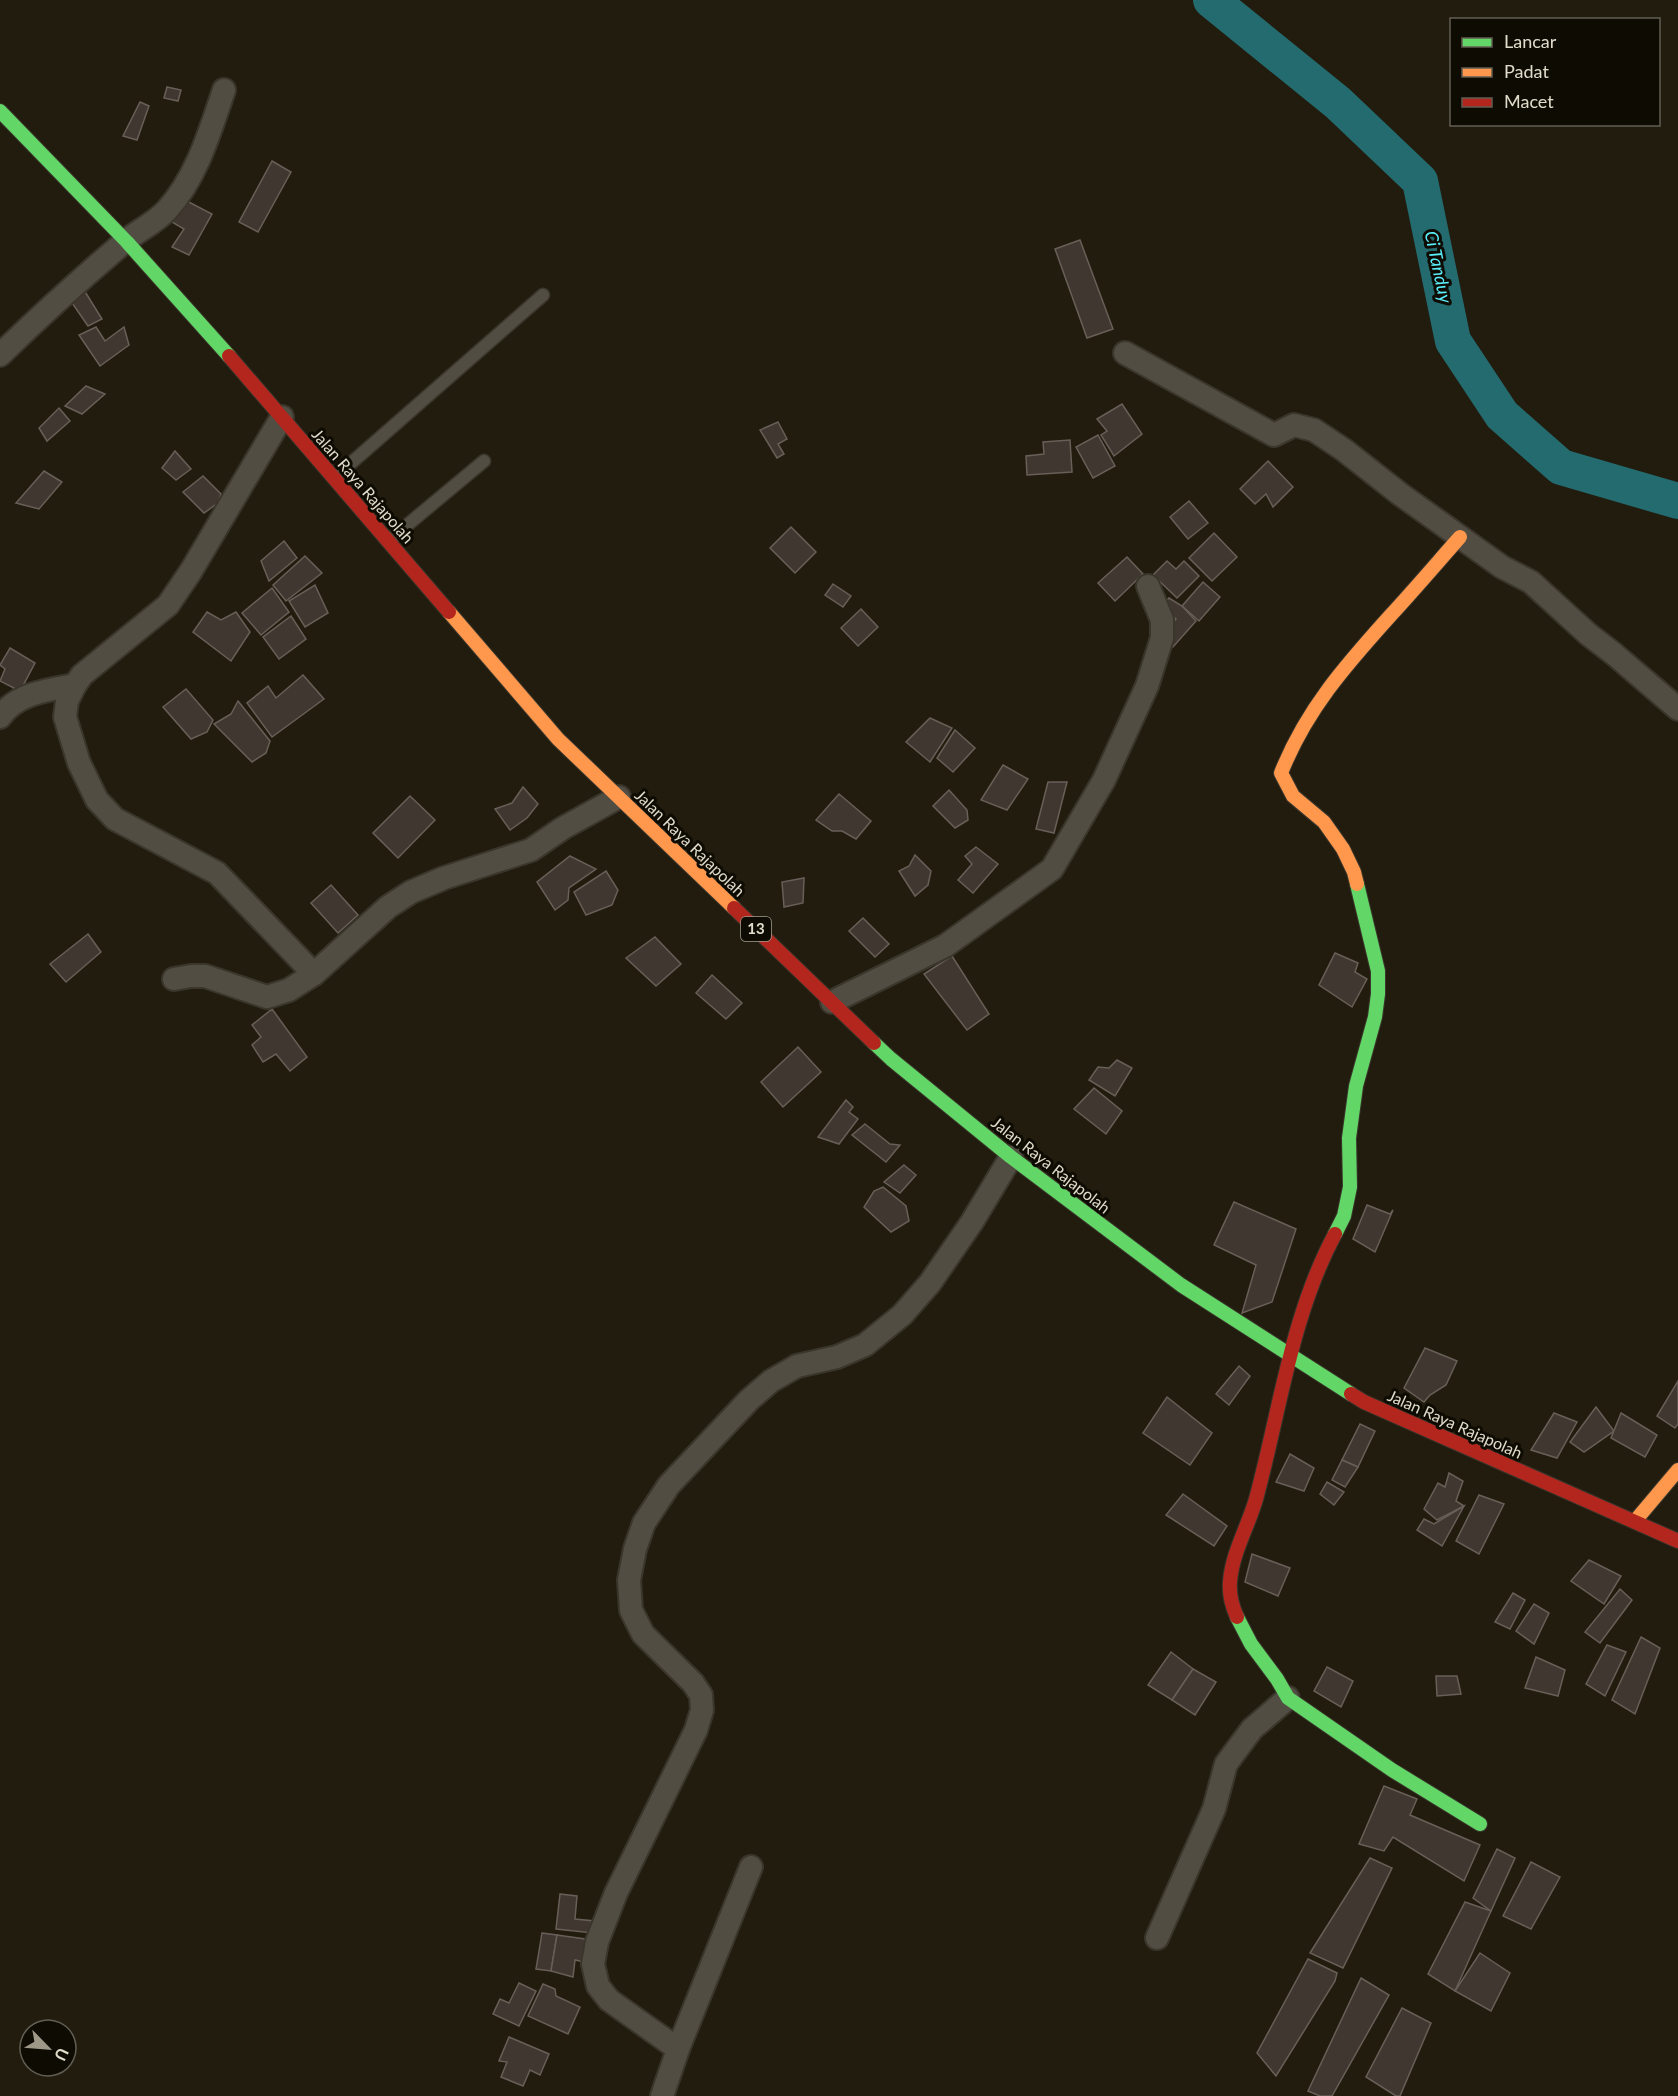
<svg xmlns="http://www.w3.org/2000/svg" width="1678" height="2096" viewBox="0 0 1678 2096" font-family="Lato,sans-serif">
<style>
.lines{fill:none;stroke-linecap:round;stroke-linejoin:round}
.river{stroke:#246b70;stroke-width:36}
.building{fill:#403830;stroke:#685f58;stroke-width:1.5}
.lane-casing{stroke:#3a362c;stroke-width:15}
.street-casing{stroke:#3a362c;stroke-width:26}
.fast-casing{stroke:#3a362c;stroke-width:16}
.slow-casing{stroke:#3a362c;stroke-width:16}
.jam-casing{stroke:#3a362c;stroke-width:16}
.lane{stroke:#524d43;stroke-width:12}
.street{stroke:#524d43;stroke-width:22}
.fast{stroke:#63d668;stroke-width:14}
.slow{stroke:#ff974d;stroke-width:14}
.jam{stroke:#b3261e;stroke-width:14}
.labels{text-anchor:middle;stroke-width:6;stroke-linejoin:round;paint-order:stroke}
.shield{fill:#0e0b02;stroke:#a19d8f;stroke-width:1.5}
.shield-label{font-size:15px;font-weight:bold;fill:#e0dbcb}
.street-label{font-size:16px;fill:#e0dbcb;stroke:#0e0b02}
.water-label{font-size:18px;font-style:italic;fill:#5aedfa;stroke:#0e0b02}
</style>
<rect width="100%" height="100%" fill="#211c0d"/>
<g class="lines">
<polyline class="river" points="1211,0 1338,103 1420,181 1453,341 1502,415 1561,467 1678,501"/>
</g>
<g class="building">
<polygon points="167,87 181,90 178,101 164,98"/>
<polygon points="140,102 149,106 137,140 123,136"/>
<polygon points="272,161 291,172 258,232 239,222"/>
<polygon points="181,198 212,214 189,255 172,247 184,229 167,219"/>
<polygon points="1080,240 1113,329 1087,338 1055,249"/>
<polygon points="84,290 102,319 88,326 68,297"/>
<polygon points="96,327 105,341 124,327 129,345 100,366 79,335"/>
<polygon points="86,386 105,394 82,414 65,406"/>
<polygon points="1122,404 1142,434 1114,456 1101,435 1107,431 1097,419"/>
<polygon points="59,408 70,421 47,441 39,428"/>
<polygon points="778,422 787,439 778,444 784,454 777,458 760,430"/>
<polygon points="1098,435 1115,466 1093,478 1076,447"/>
<polygon points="1070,440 1072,472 1027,475 1026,456 1044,454 1043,442"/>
<polygon points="175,451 191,469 176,480 162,468"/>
<polygon points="1268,461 1293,487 1273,507 1266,494 1255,504 1240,489"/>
<polygon points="44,471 62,482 39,509 16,503"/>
<polygon points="203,476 221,494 218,503 204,513 183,492"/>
<polygon points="1189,501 1208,523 1188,539 1170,517"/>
<polygon points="791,527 816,552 795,573 770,548"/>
<polygon points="1214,533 1237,557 1212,581 1189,558"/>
<polygon points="284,541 297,558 269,581 261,561"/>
<polygon points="305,556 322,573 286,601 273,585"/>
<polygon points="1127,557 1143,574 1115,601 1098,583"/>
<polygon points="1167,561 1176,569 1184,561 1199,576 1177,598 1153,575"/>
<polygon points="1203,582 1220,597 1199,621 1182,606"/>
<polygon points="833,584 851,596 843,607 825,595"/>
<polygon points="315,585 328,613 305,627 289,601"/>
<polygon points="272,588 289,612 261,635 242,613"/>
<polygon points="1169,598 1182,606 1196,621 1173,647 1169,628 1176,619 1162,606"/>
<polygon points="861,609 878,627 858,646 841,628"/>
<polygon points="207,612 221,620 236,612 250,632 231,661 193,632"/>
<polygon points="291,616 306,639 279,659 263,637"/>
<polygon points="10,648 35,663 18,695 11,693 14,688 0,681 5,669 0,665"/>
<polygon points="303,675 324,699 272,737 247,703 268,686 276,698"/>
<polygon points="186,689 213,720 207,732 191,739 163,707"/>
<polygon points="238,701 270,741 266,753 252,762 214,724 231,714"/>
<polygon points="930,718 952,728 930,762 906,742"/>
<polygon points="955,730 975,748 953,772 937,758"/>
<polygon points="1003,765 1028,779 1007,810 981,800"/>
<polygon points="1048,782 1067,782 1054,833 1036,829"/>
<polygon points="523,787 538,804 527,818 510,830 495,809 512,803"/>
<polygon points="949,790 967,810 968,820 955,828 933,806"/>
<polygon points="839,794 871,821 856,839 842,831 832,831 816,820"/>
<polygon points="410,796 435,820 398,858 373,833"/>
<polygon points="976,847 998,864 973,893 958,880 972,864 965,856"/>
<polygon points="915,855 931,871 928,885 915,896 899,871 909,866"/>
<polygon points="570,856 596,869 569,888 568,900 555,910 537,882"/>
<polygon points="606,871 618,890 612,905 586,915 574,892"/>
<polygon points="804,878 803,903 784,907 782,882"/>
<polygon points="331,885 358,915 338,933 311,903"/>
<polygon points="863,918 889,944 875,957 849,931"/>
<polygon points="88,934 101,952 66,982 50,964"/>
<polygon points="655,937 681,964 656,986 626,958"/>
<polygon points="1335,953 1358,963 1355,972 1367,979 1352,1007 1319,985"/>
<polygon points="952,956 989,1014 967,1030 924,974"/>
<polygon points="712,975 742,1003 726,1019 696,993"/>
<polygon points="272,1009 307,1057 290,1071 276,1054 263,1062 252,1045 261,1037 252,1025"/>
<polygon points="798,1047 821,1072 783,1107 761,1082"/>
<polygon points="1117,1060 1132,1068 1115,1096 1089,1080 1098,1067 1109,1068"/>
<polygon points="1094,1088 1122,1111 1106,1134 1074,1109"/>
<polygon points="846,1100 853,1107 849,1112 858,1119 839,1144 818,1137"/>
<polygon points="865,1124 890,1144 900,1145 886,1162 852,1135"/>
<polygon points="904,1165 916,1175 900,1193 884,1182"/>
<polygon points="883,1187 906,1206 909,1221 891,1232 864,1207 874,1191"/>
<polygon points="1234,1202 1296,1229 1272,1302 1242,1313 1256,1265 1214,1245"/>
<polygon points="1367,1205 1390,1214 1393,1210 1375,1252 1353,1239"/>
<polygon points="1425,1348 1457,1361 1446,1385 1430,1395 1424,1402 1404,1388"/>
<polygon points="1239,1366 1250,1376 1229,1405 1216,1394"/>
<polygon points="1678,1381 1678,1424 1675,1428 1657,1416"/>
<polygon points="1167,1397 1212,1433 1190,1465 1143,1433"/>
<polygon points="1596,1407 1614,1431 1584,1452 1570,1442"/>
<polygon points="1554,1413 1577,1422 1557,1458 1531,1450"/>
<polygon points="1621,1413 1657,1435 1645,1457 1611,1438"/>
<polygon points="1360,1424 1375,1431 1358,1467 1342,1460"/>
<polygon points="1290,1454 1314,1468 1304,1491 1276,1482"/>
<polygon points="1342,1460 1358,1467 1345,1487 1332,1480"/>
<polygon points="1449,1473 1463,1481 1456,1501 1464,1506 1437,1520 1424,1509 1438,1483 1445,1487"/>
<polygon points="1327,1482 1344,1492 1334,1505 1320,1494"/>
<polygon points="1183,1494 1227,1526 1214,1546 1166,1515"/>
<polygon points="1479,1495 1504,1504 1479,1554 1456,1541"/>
<polygon points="1464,1506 1442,1546 1417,1530 1424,1519 1434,1524"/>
<polygon points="1252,1554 1290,1568 1278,1596 1245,1582"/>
<polygon points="1589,1560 1621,1576 1604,1604 1571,1581"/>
<polygon points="1620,1589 1632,1600 1600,1643 1585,1632"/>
<polygon points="1513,1593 1525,1600 1510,1629 1495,1622"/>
<polygon points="1534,1604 1549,1613 1534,1644 1516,1631"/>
<polygon points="1641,1637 1660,1648 1635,1714 1612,1700"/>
<polygon points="1607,1645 1626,1652 1605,1696 1586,1684"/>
<polygon points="1171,1652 1193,1669 1172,1700 1148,1685"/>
<polygon points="1536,1657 1565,1670 1558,1696 1525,1688"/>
<polygon points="1327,1667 1353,1681 1341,1707 1314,1691"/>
<polygon points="1193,1669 1216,1682 1195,1715 1172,1700"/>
<polygon points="1436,1676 1457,1676 1461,1694 1437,1696"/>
<polygon points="1384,1786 1417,1799 1410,1815 1480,1845 1464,1881 1393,1837 1384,1851 1359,1844"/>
<polygon points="1497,1849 1515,1858 1491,1911 1473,1898"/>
<polygon points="1370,1858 1392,1868 1343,1968 1310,1953"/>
<polygon points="1531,1862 1560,1877 1531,1929 1503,1916"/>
<polygon points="560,1894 577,1896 575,1919 595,1921 593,1933 556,1929"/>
<polygon points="1465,1902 1491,1911 1455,1991 1428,1974"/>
<polygon points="542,1933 557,1935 551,1971 536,1969"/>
<polygon points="557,1935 592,1940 589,1963 575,1960 573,1977 551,1971"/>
<polygon points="1480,1953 1510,1973 1491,2011 1455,1991"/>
<polygon points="1308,1959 1337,1973 1335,1981 1276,2076 1257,2053"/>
<polygon points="1361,1978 1389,1995 1332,2096 1320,2096 1308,2091"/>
<polygon points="519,1983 536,1991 519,2026 493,2014 500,1999 509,2003"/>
<polygon points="543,1984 555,1989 556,1996 580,2007 568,2034 528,2016"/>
<polygon points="1402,2008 1431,2023 1400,2096 1396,2096 1366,2077"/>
<polygon points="509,2037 549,2054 540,2075 530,2070 523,2086 501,2077 507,2062 499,2061"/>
</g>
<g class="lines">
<defs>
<g id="lane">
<polyline points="334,478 543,295"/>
<polyline points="388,541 484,461"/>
</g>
<g id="street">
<polyline points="1125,353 1274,435 1294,425 1314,430 1344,450 1400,494 1502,567 1531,582 1588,634 1614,654 1678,709"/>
<path d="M0 355C40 316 81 279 123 243 137 231 154 224 167 210 197 177 210 131 224 90"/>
<polyline points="282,417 191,571 168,605 82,675 75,685 67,701 65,717 79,763 97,800 115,819 217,873 314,974"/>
<path d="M0 717C17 693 48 690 75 685"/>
<polyline points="174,979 191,976 205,976 267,997 289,990 314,974 388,907 411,892 444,878 531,850 563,828 619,797"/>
<polyline points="832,1002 945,946 1052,869 1104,780 1147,686 1162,638 1162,620 1148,586"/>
<polyline points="1157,1938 1214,1809 1226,1764 1252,1729 1288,1698"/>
<polyline points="678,2049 751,1867"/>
<polyline points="662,2096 678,2049 609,2000 598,1986 593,1964 597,1942 616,1893 696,1730 702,1710 701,1695 693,1683 643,1634 631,1610 629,1580 635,1549 644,1523 669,1485 749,1400 771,1381 797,1366 837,1357 865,1345 902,1315 930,1283 972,1222 1011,1157"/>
</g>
<g id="fast">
<polyline points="0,111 127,242 229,356"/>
<polyline points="874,1043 891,1059 1011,1157 1181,1285 1351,1394"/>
<polyline points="1335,1234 1344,1216 1350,1187 1349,1138 1356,1086 1375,1017 1378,994 1378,971 1357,884"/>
<polyline points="1237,1617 1251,1644 1277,1679 1288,1698 1392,1770 1480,1824"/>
</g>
<g id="slow">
<polyline points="449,612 558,739 734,908"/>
<path d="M1357 884 1354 872 1343 849 1324 822 1293 796 1281 773C1306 710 1345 666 1390 616 1414 590 1437 563 1460 537"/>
<polyline points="1635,1521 1678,1470"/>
</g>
<g id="jam">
<polyline points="229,356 449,612"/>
<polyline points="734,908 874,1043"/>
<polyline points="1351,1394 1364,1402 1678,1541"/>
<path d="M1237 1617C1232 1606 1229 1594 1230 1582 1232 1553 1248 1527 1256 1499 1280 1411 1291 1316 1335 1234"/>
</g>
</defs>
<use href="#lane" class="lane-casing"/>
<use href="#street" class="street-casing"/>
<use href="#fast" class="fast-casing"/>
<use href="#slow" class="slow-casing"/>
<use href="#jam" class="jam-casing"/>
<use href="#lane" class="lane"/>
<use href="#street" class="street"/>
<use href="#fast" class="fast"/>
<use href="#slow" class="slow"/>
<use href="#jam" class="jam"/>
</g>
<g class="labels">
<rect class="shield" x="741" y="917" width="30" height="24" rx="4.5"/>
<g class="shield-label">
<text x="756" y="934">13</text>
</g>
<g class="street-label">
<text transform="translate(363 486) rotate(49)" y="6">Jalan Raya Rajapolah</text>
<text transform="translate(690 843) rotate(44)" y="6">Jalan Raya Rajapolah</text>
<text transform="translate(1051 1165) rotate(38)" y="6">Jalan Raya Rajapolah</text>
<text transform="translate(1455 1424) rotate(24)" y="6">Jalan Raya Rajapolah</text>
</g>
<g class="water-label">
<text transform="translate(1438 267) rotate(78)" y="6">Ci Tanduy</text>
</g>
</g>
<rect x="1450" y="18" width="210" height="108" fill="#0e0b02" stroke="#625e52" stroke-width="1.5"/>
<rect x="1462" y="38" width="30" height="9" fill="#63d668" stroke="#625e52" stroke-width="1.5"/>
<text x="1504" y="48" font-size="18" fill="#e0dbcb">Lancar</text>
<rect x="1462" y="68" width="30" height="9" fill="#ff974d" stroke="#625e52" stroke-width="1.5"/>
<text x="1504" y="78" font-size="18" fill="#e0dbcb">Padat</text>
<rect x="1462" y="98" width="30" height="9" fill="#b3261e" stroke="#625e52" stroke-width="1.5"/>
<text x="1504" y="108" font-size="18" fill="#e0dbcb">Macet</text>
<g transform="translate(48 2048) rotate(115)"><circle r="28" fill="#0e0b02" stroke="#625e52" stroke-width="1.5"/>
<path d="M0-4.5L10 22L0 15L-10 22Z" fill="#9d9888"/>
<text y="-9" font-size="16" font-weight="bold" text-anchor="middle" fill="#e0dbcb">U</text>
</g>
</svg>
